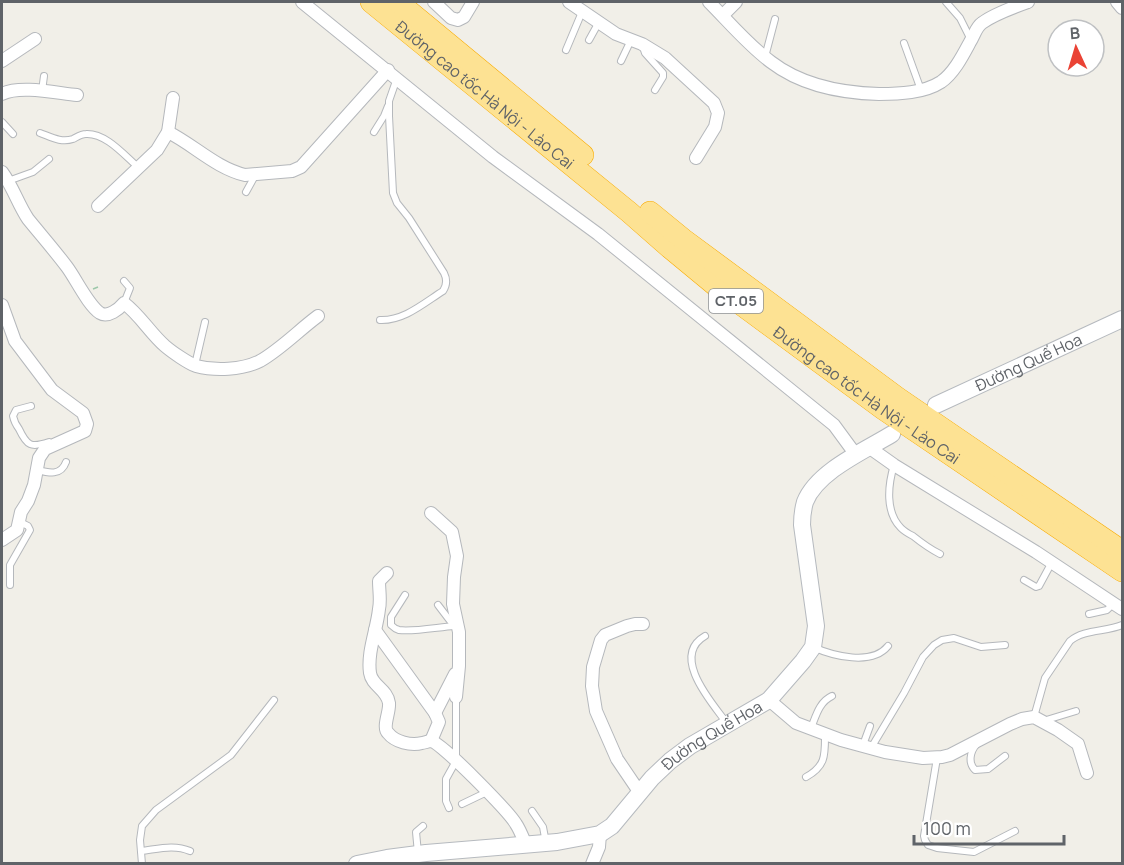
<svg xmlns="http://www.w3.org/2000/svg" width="1124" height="865" viewBox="0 0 1124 865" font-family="Manrope,sans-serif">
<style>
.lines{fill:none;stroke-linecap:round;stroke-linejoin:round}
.lane-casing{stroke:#b5b8bc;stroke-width:8}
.street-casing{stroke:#b5b8bc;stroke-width:14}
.secondary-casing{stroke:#b6babf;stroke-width:18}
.highway-casing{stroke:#f9ab00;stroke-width:22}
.path{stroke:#9cc7a9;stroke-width:1.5;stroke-dasharray:6 3;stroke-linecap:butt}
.lane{stroke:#fff;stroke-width:6}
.street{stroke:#fff;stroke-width:12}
.secondary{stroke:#fff;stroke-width:16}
.highway{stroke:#fde293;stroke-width:21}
.labels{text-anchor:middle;stroke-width:4.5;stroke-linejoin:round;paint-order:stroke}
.shield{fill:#fff;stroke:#8f9295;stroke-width:1.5}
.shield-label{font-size:15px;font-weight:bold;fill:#5f6368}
.street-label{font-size:16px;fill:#5f6368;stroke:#fff}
</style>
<rect width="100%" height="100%" fill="#f1efe8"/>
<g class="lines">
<defs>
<g id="lane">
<polyline points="946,2 960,18 971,40"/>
<polyline points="589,40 599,22"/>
<polyline points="904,43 921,90"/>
<polyline points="643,47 645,53 663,73 663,77 655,90"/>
<polyline points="566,50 582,12"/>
<polyline points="765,57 775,19"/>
<polyline points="621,61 631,40"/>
<polyline points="42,91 44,76"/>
<polyline points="2,122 13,134"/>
<polyline points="374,132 384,116 388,106"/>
<path d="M40 133C51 137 61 143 73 139 77 137 81 134 86 134 106 133 124 155 138 167"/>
<polyline points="8,181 33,172 49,159"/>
<polyline points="246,192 256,174"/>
<polyline points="124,303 130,288 124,281"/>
<path d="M380 320C404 321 424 303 443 291 447 285 447 279 444 273L409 218 397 203 393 193 389 116V101L397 78"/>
<polyline points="195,365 205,322"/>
<path d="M31 406 16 410 13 416C14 421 16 425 19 429 27 446 31 448 49 442"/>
<path d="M894 465C888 485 885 512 901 528 904 531 909 534 913 536 923 544 928 548 940 554"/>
<path d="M37 470C49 473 61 476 66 462"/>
<polyline points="1024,580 1036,587 1039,586 1052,562"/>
<polyline points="10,585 10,565 30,530 28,526 20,522"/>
<path d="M405 595 391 617V625C394 628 395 629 399 630 413 632 439 627 454 626"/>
<polyline points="438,605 454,626"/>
<polyline points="1089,614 1107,610 1114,603"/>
<path d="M705 636C670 656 712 703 726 722"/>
<path d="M813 647C833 656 872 666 888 646"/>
<path d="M1034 717 1045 678 1070 641C1084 629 1106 632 1122 625"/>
<polyline points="1043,721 1076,711"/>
<path d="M811 728C816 716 819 702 832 696"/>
<polyline points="863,745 870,726"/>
<path d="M976 745C970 752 968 763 975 770L988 769 1005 756"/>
<polyline points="871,748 904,693 923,657 934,645 942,640 954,638 981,647 1005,645"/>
<polyline points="937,758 924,836 925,840 928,845 937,848 974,852 1015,831"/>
<path d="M806 777C826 766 825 755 825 734"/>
<polyline points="462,804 487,792"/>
<polyline points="449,808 446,801 446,779 456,761 456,697 454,695"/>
<polyline points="532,811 543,827 546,843"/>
<path d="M141 851C158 849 174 844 190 851"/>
<polyline points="418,853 416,832 423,826"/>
<polyline points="142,864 140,840 142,826 156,810 231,755 274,700"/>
</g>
<g id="street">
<polyline points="302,2 493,157 598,234 834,425 856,455"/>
<polyline points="434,2 451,18 458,20 464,17 473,2"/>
<polyline points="569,2 616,34 642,44 665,58 714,103 718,113 715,127 696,158"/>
<path d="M709 2C729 22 748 45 771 62 801 85 842 93 879 94 899 94 924 93 941 82 954 73 963 55 970 42 974 36 976 27 982 23 994 14 1014 7 1028 2"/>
<polyline points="1117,2 1122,8"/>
<polyline points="723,15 736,2"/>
<polyline points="2,61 35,39"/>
<path d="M2 94C20 85 56 93 77 95"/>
<path d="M168 132C194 145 216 168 245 175L292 171 301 167 388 70"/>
<path d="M2 172C13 187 18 204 28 219 41 235 55 251 67 267 76 279 88 305 100 313 108 318 119 309 124 303 140 315 150 333 165 346 172 352 188 363 196 366 215 371 242 370 260 361 281 349 299 330 318 316"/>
<polyline points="98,206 157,150 168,132 173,98"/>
<polyline points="2,305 15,341 52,390 83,413 87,424 85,431 45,449 39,458 34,485 28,501 21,512 17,530 2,540"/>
<polyline points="870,448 894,465 1036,552 1122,609"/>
<polyline points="431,513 452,532 457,556 454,577 453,604 459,632 459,666 456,697"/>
<path d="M387 573 379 581C379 591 381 600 379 609 377 629 367 652 370 673 372 686 387 689 389 703 390 712 382 727 388 733 395 742 411 746 422 743 424 743 428 741 431 741 441 742 509 812 516 824 520 830 523 838 526 845"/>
<polyline points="375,630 435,713 439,722 431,741"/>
<polyline points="769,700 796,723 841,740 885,752 923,758 942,757 950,755 1010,724 1022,719 1034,717 1058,730 1078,744 1087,773"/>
<polyline points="435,713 455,674"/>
<polyline points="640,793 617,759 596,711 592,686 593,667 601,640 605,635 627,626 635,624 643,624"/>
<polyline points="592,864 599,847 600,834"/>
</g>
<g id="secondary">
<path id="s1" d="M936 405 1122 319"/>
<path id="s2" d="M357 864 387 858 426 853 557 842 600 834 612 826 652 778 670 761 690 746 769 700 803 661 813 647 816 626 802 525C802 517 803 509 805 502 817 471 866 450 892 434"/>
</g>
<g id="highway">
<path id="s3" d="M371 2 629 212 670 248 716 286 883 409 1122 571"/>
<polyline points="398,2 583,155"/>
<polyline points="650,212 683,239 898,398 1122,551"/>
</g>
</defs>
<use href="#lane" class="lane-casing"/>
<use href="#street" class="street-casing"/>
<use href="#secondary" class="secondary-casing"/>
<use href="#highway" class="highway-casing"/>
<polyline class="path" points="93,289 98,287"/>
<use href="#lane" class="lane"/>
<use href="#street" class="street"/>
<use href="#secondary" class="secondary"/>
<use href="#highway" class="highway"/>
</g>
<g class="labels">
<rect class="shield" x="709" y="289" width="54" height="24" rx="4.5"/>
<g class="shield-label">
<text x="736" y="306">CT.05</text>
</g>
<g class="street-label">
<text dy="6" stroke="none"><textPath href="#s3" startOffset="147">Đường cao tốc Hà Nội - Lào Cai</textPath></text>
<text dy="6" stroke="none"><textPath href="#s1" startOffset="102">Đường Quế Hoa</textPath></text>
<text dy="6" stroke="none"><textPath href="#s3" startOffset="633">Đường cao tốc Hà Nội - Lào Cai</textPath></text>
<text dy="6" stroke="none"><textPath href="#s2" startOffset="396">Đường Quế Hoa</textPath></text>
</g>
</g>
<rect width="1124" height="865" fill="none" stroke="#5f6368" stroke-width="6"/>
<g transform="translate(1076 48) rotate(356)"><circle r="28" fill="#ffffff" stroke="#bfc1c3" stroke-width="1.5"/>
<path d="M0-4.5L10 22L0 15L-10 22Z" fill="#ea4335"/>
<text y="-9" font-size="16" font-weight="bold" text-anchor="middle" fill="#5f6368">B</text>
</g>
<path d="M914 835v9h150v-9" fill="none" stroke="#5f6368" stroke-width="3"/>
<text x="923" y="835" font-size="18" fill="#5f6368" stroke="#ffffff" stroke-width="4.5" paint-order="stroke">100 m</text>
</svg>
